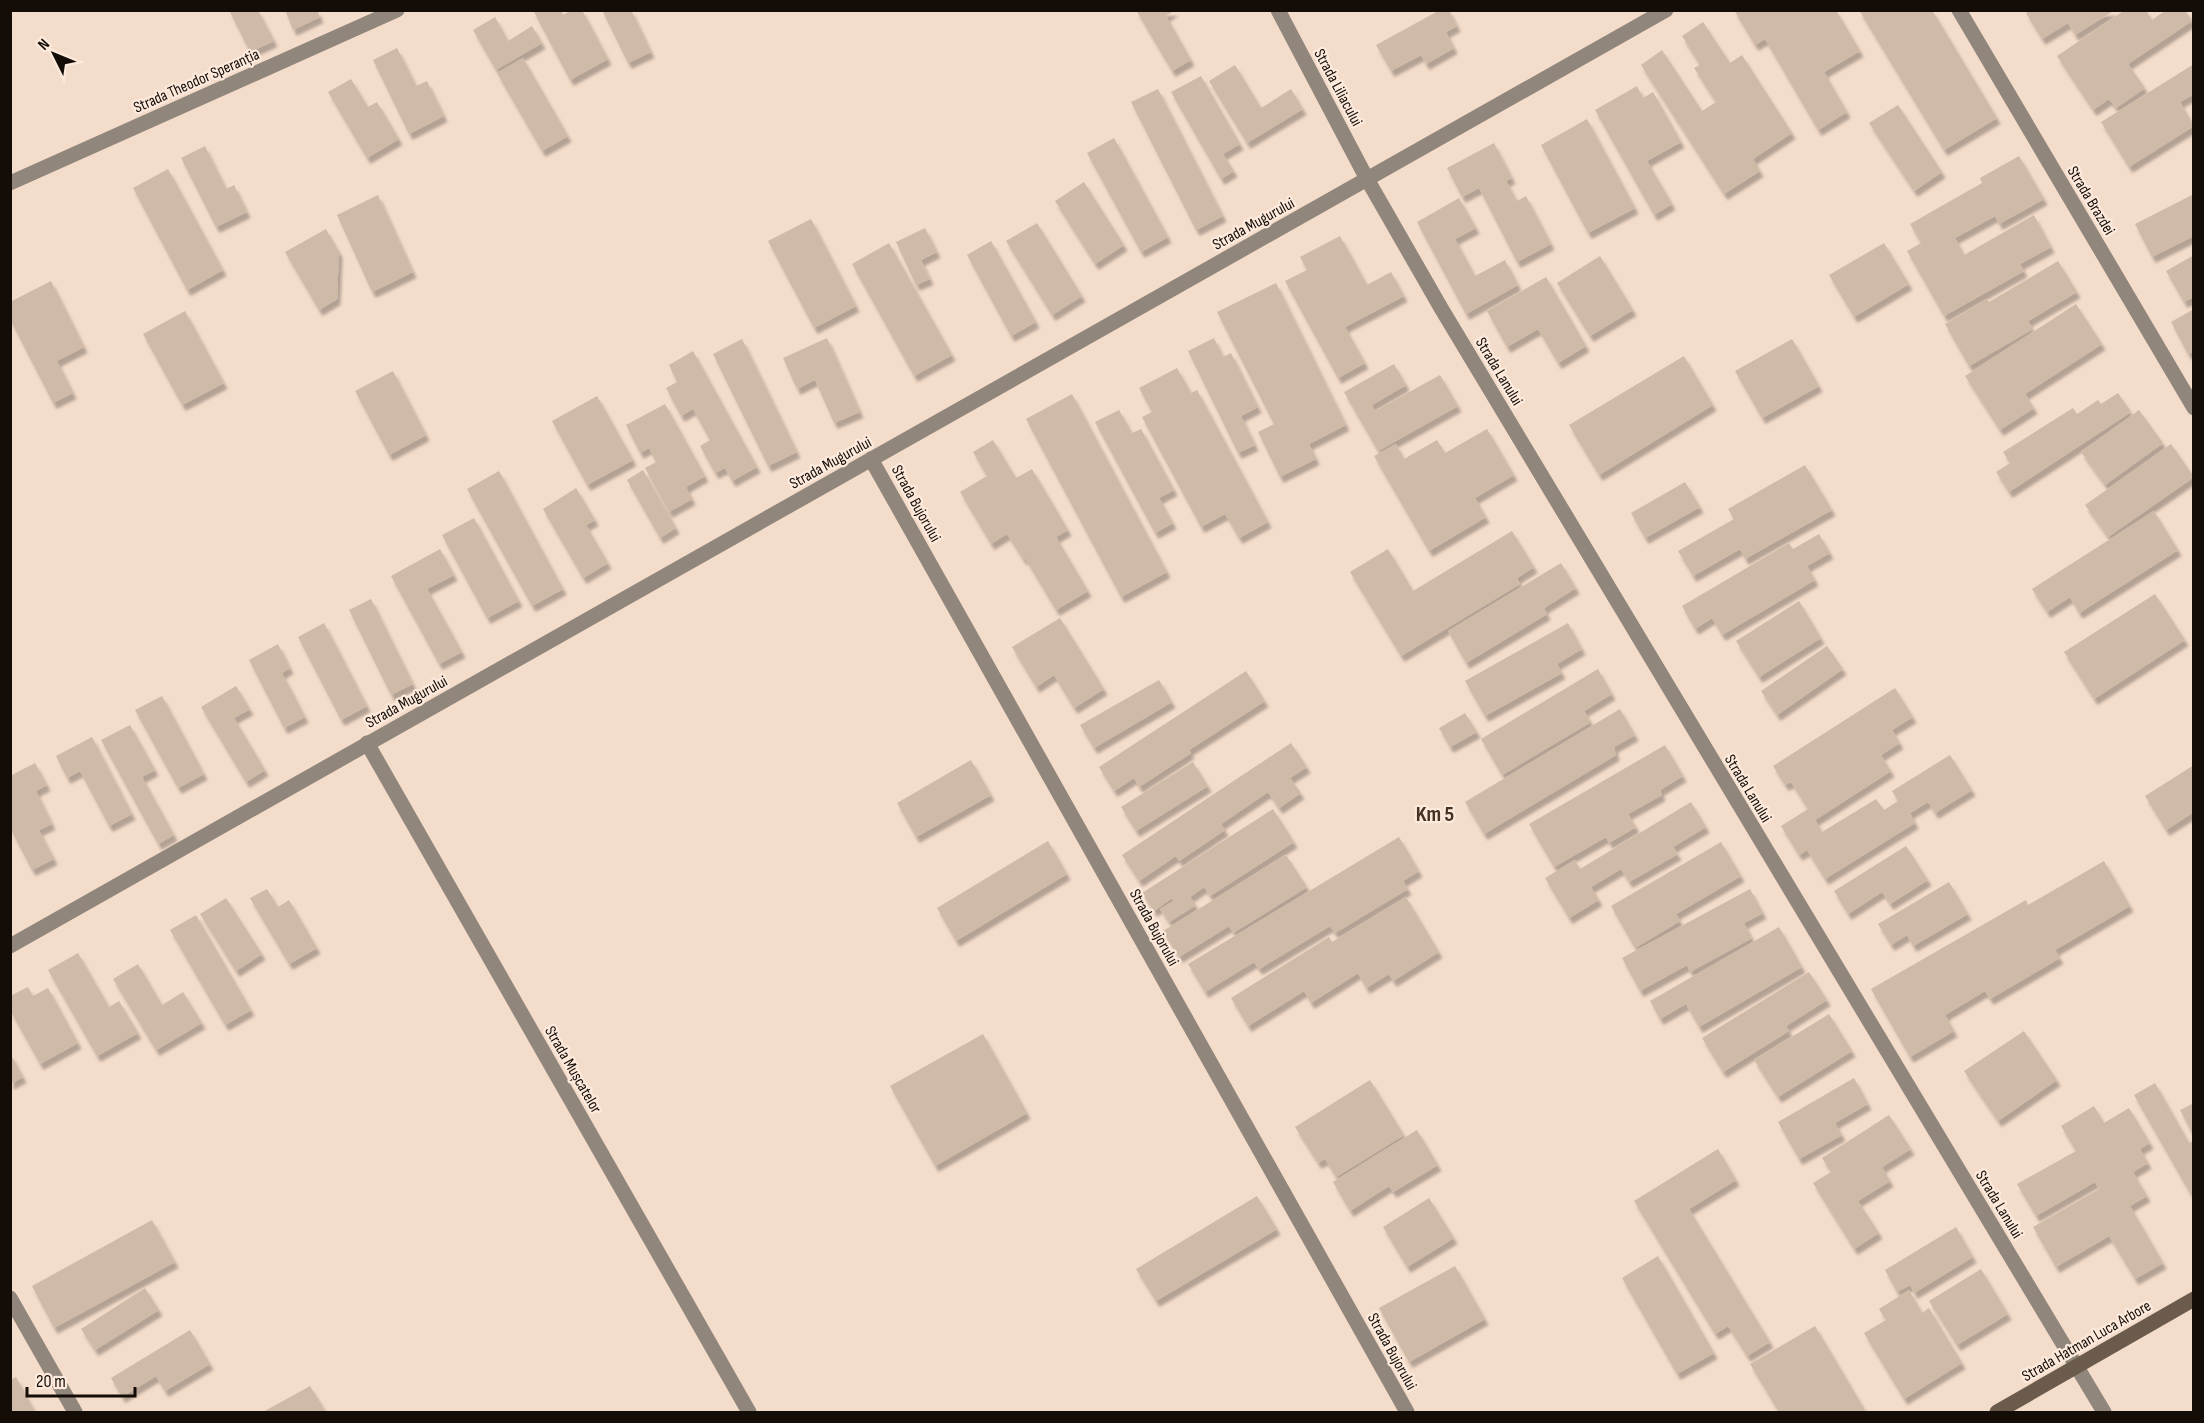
<svg xmlns="http://www.w3.org/2000/svg" width="2204" height="1423" viewBox="0 0 2204 1423" font-family="'Sofia Sans Condensed',sans-serif">
<style>
.building{fill:#cfb9a7;filter:url(#shadow)}
.lines{fill:none;stroke-linecap:round;stroke-linejoin:round}
.street{stroke:#91867b;stroke-width:15}
.secondary{stroke:#6b5b4c;stroke-width:15}
.labels{text-anchor:middle;stroke-width:4.5;stroke-linejoin:round;paint-order:stroke}
.street-label{font-size:16px;fill:#140d07;stroke:#fdeadc}
.district-label{font-size:22px;font-weight:bold;fill:#443224;stroke:#fdeadc}
</style>
<defs>
<filter id="shadow"><feDropShadow dx="3.5" dy="6" stdDeviation="1.5" flood-color="#0004"/></filter>
</defs>
<rect width="100%" height="100%" fill="#f4dcca"/>
<g class="building">
<polygon points="229,10 258,10 274,41 250,52"/>
<polygon points="285,10 317,10 320,17 293,30"/>
<polygon points="533,10 561,10 563,15 572,10 582,10 608,59 570,80"/>
<polygon points="602,10 631,10 651,52 628,63"/>
<polygon points="1136,10 1175,10 1166,16 1191,60 1172,71"/>
<polygon points="1440,10 1449,10 1457,26 1446,32 1454,48 1426,64 1421,55 1391,71 1376,45"/>
<polygon points="1734,10 1836,10 1860,51 1824,72 1847,112 1818,130 1765,39 1755,45"/>
<polygon points="1859,10 1932,10 1997,118 1944,150"/>
<polygon points="2031,10 2115,10 2075,35 2068,23 2042,39 2026,13"/>
<polygon points="2125,10 2146,10 2152,20 2166,10 2185,10 2192,21 2128,64 2145,88 2116,108 2109,99 2093,110 2057,56"/>
<polygon points="495,17 508,41 532,26 542,43 496,70 473,30"/>
<polygon points="1703,22 1730,63 1742,55 1792,133 1753,159 1760,171 1724,194 1641,65 1662,50 1702,111 1716,102 1694,68 1700,65 1682,36"/>
<polygon points="397,48 416,86 427,81 444,116 409,134 373,60"/>
<polygon points="523,58 568,136 542,151 497,73"/>
<polygon points="2194,64 2194,94 2180,102 2194,126 2129,167 2101,122"/>
<polygon points="1235,65 1261,108 1291,89 1303,109 1247,143 1209,81"/>
<polygon points="1201,76 1240,144 1223,154 1234,171 1221,179 1171,92"/>
<polygon points="351,79 368,107 377,102 399,139 367,158 328,92"/>
<polygon points="1637,86 1643,98 1653,92 1681,142 1647,161 1672,204 1654,215 1595,110"/>
<polygon points="1158,89 1223,216 1196,230 1131,102"/>
<polygon points="1898,105 1942,172 1914,191 1869,123"/>
<polygon points="1587,119 1635,208 1588,233 1541,145"/>
<polygon points="1114,138 1168,237 1141,252 1087,153"/>
<polygon points="1494,143 1512,178 1506,181 1517,201 1526,196 1551,244 1517,262 1479,188 1462,197 1447,168"/>
<polygon points="205,146 226,189 234,185 247,212 216,227 181,158"/>
<polygon points="2019,156 2044,199 1999,224 1995,216 1955,238 1964,255 2034,215 2051,247 2020,264 2024,271 1944,316 1907,251 1921,243 1910,224 1982,183 1980,178"/>
<polygon points="168,169 223,270 187,290 133,188"/>
<polygon points="1084,182 1124,245 1095,264 1055,201"/>
<polygon points="2194,194 2194,236 2152,257 2135,224"/>
<polygon points="378,195 413,272 372,292 337,215"/>
<polygon points="1459,198 1476,228 1455,239 1475,276 1505,260 1518,285 1466,314 1417,222"/>
<polygon points="811,219 856,306 814,328 768,241"/>
<polygon points="1037,223 1082,296 1052,315 1006,241"/>
<polygon points="925,228 937,252 921,260 930,279 916,285 896,242"/>
<polygon points="326,229 339,252 337,299 319,310 285,252"/>
<polygon points="1340,236 1367,285 1391,272 1404,296 1345,327 1365,363 1338,378 1285,281 1307,270 1300,257"/>
<polygon points="991,241 1036,322 1011,336 967,255"/>
<polygon points="889,243 952,355 914,376 852,264"/>
<polygon points="1884,243 1909,284 1854,317 1829,275"/>
<polygon points="2194,255 2194,297 2184,302 2166,271"/>
<polygon points="1600,256 1633,310 1590,336 1557,283"/>
<polygon points="2058,261 2077,292 2028,321 2033,329 1969,366 1945,324 1987,299 1989,302"/>
<polygon points="1546,277 1586,346 1558,363 1538,329 1507,347 1487,311"/>
<polygon points="51,281 84,347 57,361 73,393 53,403 10,319 10,302"/>
<polygon points="1276,283 1346,425 1309,444 1316,459 1280,477 1258,432 1274,424 1217,312"/>
<polygon points="2076,304 2102,344 2025,394 2034,408 2000,430 1965,376"/>
<polygon points="2194,309 2194,351 2188,354 2171,322"/>
<polygon points="185,311 224,383 182,405 143,334"/>
<polygon points="827,338 860,412 834,423 815,380 797,389 783,358"/>
<polygon points="1214,338 1223,357 1231,353 1258,407 1241,416 1255,445 1238,453 1188,351"/>
<polygon points="742,339 797,452 768,466 713,354"/>
<polygon points="1792,339 1819,386 1762,418 1735,371"/>
<polygon points="693,351 757,467 732,481 725,468 715,473 700,446 710,440 693,409 681,416 666,388 677,382 669,365"/>
<polygon points="1684,356 1713,405 1599,475 1569,425"/>
<polygon points="1394,364 1406,385 1372,405 1375,411 1440,375 1458,406 1378,451 1344,392"/>
<polygon points="1177,368 1191,393 1197,390 1268,522 1239,538 1225,514 1201,527 1142,417 1152,412 1139,388"/>
<polygon points="393,371 426,435 389,455 355,391"/>
<polygon points="2118,393 2131,412 2009,492 1996,472 2010,463 2003,452 2073,408 2077,414 2098,400 2101,404"/>
<polygon points="1072,394 1167,572 1121,597 1026,419"/>
<polygon points="597,396 633,460 587,485 552,421"/>
<polygon points="665,404 705,476 686,487 692,499 669,512 645,468 656,462 649,448 640,453 626,425"/>
<polygon points="1119,410 1132,433 1141,429 1174,490 1159,498 1173,523 1155,533 1095,422"/>
<polygon points="2139,410 2163,443 2105,485 2081,452"/>
<polygon points="1487,429 1514,475 1475,498 1486,517 1429,551 1374,456 1396,444 1404,459 1437,440 1445,453"/>
<polygon points="993,440 1016,478 1032,469 1068,530 1056,537 1088,591 1056,610 1025,558 1023,559 1007,534 991,544 960,492 987,476 973,452"/>
<polygon points="2171,444 2194,477 2108,537 2085,505"/>
<polygon points="1805,465 1832,510 1745,559 1740,549 1693,576 1678,551 1734,519 1728,509"/>
<polygon points="643,470 676,528 660,538 627,480"/>
<polygon points="499,471 563,589 532,606 467,489"/>
<polygon points="1685,482 1700,507 1645,538 1631,513"/>
<polygon points="576,488 595,520 586,525 608,563 583,578 543,509"/>
<polygon points="2154,511 2178,550 2079,613 2070,597 2047,612 2032,589"/>
<polygon points="474,518 519,601 487,618 442,535"/>
<polygon points="1512,531 1534,567 1517,578 1520,584 1401,656 1350,572 1388,549 1413,591"/>
<polygon points="1819,534 1830,553 1807,566 1815,580 1722,635 1712,618 1695,629 1682,606 1789,543 1793,549"/>
<polygon points="440,549 454,575 427,589 462,652 439,664 391,576"/>
<polygon points="1561,563 1576,588 1544,608 1547,614 1466,663 1448,631"/>
<polygon points="2155,594 2185,640 2094,699 2064,652"/>
<polygon points="371,599 413,684 391,695 349,610"/>
<polygon points="1799,601 1821,638 1759,677 1736,641"/>
<polygon points="1060,618 1104,689 1074,708 1054,675 1036,687 1012,647"/>
<polygon points="324,623 367,706 341,720 298,637"/>
<polygon points="1568,623 1582,649 1557,664 1562,673 1485,716 1465,681"/>
<polygon points="278,644 290,668 282,673 305,717 284,728 249,660"/>
<polygon points="1827,646 1843,669 1777,715 1761,691"/>
<polygon points="1598,669 1612,694 1584,711 1591,722 1502,775 1481,739"/>
<polygon points="1246,671 1265,701 1189,750 1191,753 1139,787 1134,778 1114,791 1099,767"/>
<polygon points="1159,680 1172,702 1094,748 1080,725"/>
<polygon points="236,686 250,709 234,718 265,770 246,782 201,707"/>
<polygon points="1895,688 1913,717 1892,730 1900,743 1881,755 1891,771 1815,820 1822,832 1876,799 1884,810 1898,801 1892,791 1950,755 1972,790 1935,813 1928,802 1910,813 1915,823 1825,879 1807,850 1799,855 1781,826 1808,809 1791,782 1785,785 1773,766"/>
<polygon points="162,696 204,774 178,788 135,710"/>
<polygon points="1620,709 1635,735 1614,747 1616,755 1484,834 1465,802"/>
<polygon points="1465,713 1477,732 1450,747 1439,728"/>
<polygon points="130,725 155,770 142,777 174,835 158,844 101,740"/>
<polygon points="92,737 132,814 109,826 80,771 67,778 56,756"/>
<polygon points="1291,743 1307,767 1290,778 1301,793 1279,808 1268,792 1221,824 1225,830 1179,861 1176,856 1139,881 1122,855"/>
<polygon points="1665,745 1683,776 1660,790 1662,795 1628,814 1636,827 1609,843 1606,837 1554,867 1529,824"/>
<polygon points="971,760 991,795 916,837 897,803"/>
<polygon points="1193,762 1208,786 1136,831 1121,807"/>
<polygon points="35,763 47,785 36,791 52,824 39,830 54,859 32,870 10,828 10,776"/>
<polygon points="2194,765 2194,812 2166,830 2145,796"/>
<polygon points="1691,802 1706,827 1673,847 1678,854 1629,882 1621,869 1591,887 1599,900 1569,918 1545,878 1575,860 1580,869"/>
<polygon points="1273,809 1294,842 1210,896 1204,887 1190,897 1196,905 1169,922 1160,909 1174,901 1172,898 1154,911 1142,893"/>
<polygon points="1399,837 1419,871 1403,881 1408,889 1335,933 1330,926 1259,969 1254,962 1205,992 1188,964"/>
<polygon points="1048,841 1067,874 956,941 937,908"/>
<polygon points="1721,842 1741,876 1676,914 1680,921 1635,948 1611,906"/>
<polygon points="1906,846 1928,880 1890,904 1882,892 1848,914 1834,891"/>
<polygon points="1286,855 1307,887 1233,933 1229,926 1179,957 1163,931"/>
<polygon points="2104,861 2130,906 2055,950 2060,958 1990,999 1985,991 1945,1015 1954,1031 1910,1057 1871,989 2026,900 2028,905"/>
<polygon points="1949,882 1968,914 1913,946 1907,935 1891,945 1878,924"/>
<polygon points="267,889 278,907 289,900 317,948 289,964 250,898"/>
<polygon points="1750,889 1763,913 1744,923 1752,938 1690,972 1687,965 1640,991 1622,958"/>
<polygon points="1406,897 1439,952 1393,981 1389,974 1366,988 1358,973 1311,1003 1304,991 1248,1026 1231,998 1329,937 1332,942"/>
<polygon points="226,898 262,954 236,971 200,914"/>
<polygon points="196,915 251,1010 225,1025 170,930"/>
<polygon points="1779,927 1802,967 1699,1027 1686,1004 1660,1019 1650,1001"/>
<polygon points="78,953 109,1007 119,1001 138,1033 97,1056 48,970"/>
<polygon points="138,964 162,1005 183,992 202,1023 156,1050 113,979"/>
<polygon points="1809,972 1827,1000 1786,1026 1789,1031 1723,1072 1702,1038"/>
<polygon points="28,987 33,996 48,988 78,1043 40,1064 10,1010 10,996"/>
<polygon points="1829,1014 1852,1051 1778,1097 1754,1060"/>
<polygon points="2024,1031 2057,1080 1998,1121 1964,1071"/>
<polygon points="983,1034 1027,1113 935,1166 890,1086"/>
<polygon points="10,1053 23,1077 10,1084"/>
<polygon points="1854,1078 1868,1104 1835,1123 1842,1135 1799,1159 1778,1122"/>
<polygon points="1370,1080 1404,1135 1336,1177 1325,1159 1318,1163 1295,1127"/>
<polygon points="2155,1083 2189,1143 2194,1141 2194,1200 2134,1095"/>
<polygon points="2194,1103 2194,1137 2180,1110"/>
<polygon points="2094,1106 2104,1123 2129,1108 2150,1143 2140,1149 2148,1163 2133,1172 2147,1196 2130,1206 2163,1263 2135,1279 2109,1236 2056,1267 2033,1227 2099,1189 2095,1182 2036,1216 2017,1184 2076,1151 2061,1126"/>
<polygon points="1889,1115 1911,1149 1882,1167 1890,1181 1858,1201 1879,1233 1854,1249 1813,1183 1831,1172 1822,1158"/>
<polygon points="1417,1130 1438,1165 1393,1192 1389,1186 1350,1211 1333,1182"/>
<polygon points="1718,1149 1736,1180 1689,1209 1770,1342 1747,1356 1728,1326 1715,1334 1634,1201"/>
<polygon points="1257,1196 1277,1229 1156,1301 1136,1269"/>
<polygon points="1429,1198 1454,1238 1407,1267 1383,1227"/>
<polygon points="152,1220 175,1262 54,1328 32,1286"/>
<polygon points="1956,1227 1973,1257 1914,1293 1910,1285 1897,1292 1885,1270"/>
<polygon points="1658,1256 1714,1353 1677,1374 1622,1278"/>
<polygon points="1455,1266 1485,1319 1409,1362 1379,1308"/>
<polygon points="1981,1269 2008,1314 1957,1345 1929,1301"/>
<polygon points="145,1288 159,1310 95,1350 81,1329"/>
<polygon points="1909,1290 1922,1313 1929,1308 1962,1363 1904,1399 1864,1333 1886,1320 1879,1309"/>
<polygon points="1815,1326 1866,1412 1779,1412 1750,1364"/>
<polygon points="190,1330 210,1364 165,1391 156,1376 122,1397 111,1378"/>
<polygon points="16,1377 35,1412 10,1412 10,1380"/>
<polygon points="310,1386 326,1412 263,1412"/>
</g>
<g class="lines">
<g class="street">
<polyline points="1278,10 1367,179 1441,308 2104,1412"/>
<polyline points="1959,10 2194,408"/>
<polyline points="10,183 397,10"/>
<polyline points="871,459 1407,1412"/>
<polyline points="367,743 749,1412"/>
<polyline points="10,946 1666,10"/>
<polyline points="10,1298 75,1412"/>
</g>
<polyline class="secondary" points="1997,1412 2194,1299"/>
</g>
<g class="labels">
<g class="street-label">
<text transform="translate(196 80) rotate(-24)" y="6">Strada Theodor Speranția</text>
<text transform="translate(1339 87) rotate(62)" y="6">Strada Liliacului</text>
<text transform="translate(2092 200) rotate(59)" y="6">Strada Brazdei</text>
<text transform="translate(1253 223) rotate(-29)" y="6">Strada Mugurului</text>
<text transform="translate(1500 371) rotate(59)" y="6">Strada Lanului</text>
<text transform="translate(830 462) rotate(-29)" y="6">Strada Mugurului</text>
<text transform="translate(917 503) rotate(61)" y="6">Strada Bujorului</text>
<text transform="translate(406 701) rotate(-29)" y="6">Strada Mugurului</text>
<text transform="translate(1749 788) rotate(59)" y="6">Strada Lanului</text>
<text transform="translate(1155 927) rotate(61)" y="6">Strada Bujorului</text>
<text transform="translate(574 1069) rotate(60)" y="6">Strada Mușcatelor</text>
<text transform="translate(2000 1204) rotate(59)" y="6">Strada Lanului</text>
<text transform="translate(2086 1340) rotate(-30)" y="6">Strada Hatman Luca Arbore</text>
<text transform="translate(1393 1351) rotate(61)" y="6">Strada Bujorului</text>
</g>
<g class="district-label">
<text x="1435" y="821">Km 5</text>
</g>
</g>
<rect width="2204" height="1423" fill="none" stroke="#140d07" stroke-width="24"/>
<g transform="translate(54 54) rotate(313)" stroke="#fdeadc" stroke-width="4.5" paint-order="stroke">
<path d="M0-4.5L10 22L0 15L-10 22Z" fill="#140d07"/>
<text y="-9" font-size="16" font-weight="bold" text-anchor="middle" fill="#140d07">N</text>
</g>
<path d="M27 1387v9h108v-9" fill="none" stroke="#140d07" stroke-width="3"/>
<text x="36" y="1387" font-size="18" fill="#140d07" stroke="#fdeadc" stroke-width="4.5" paint-order="stroke">20 m</text>
</svg>
